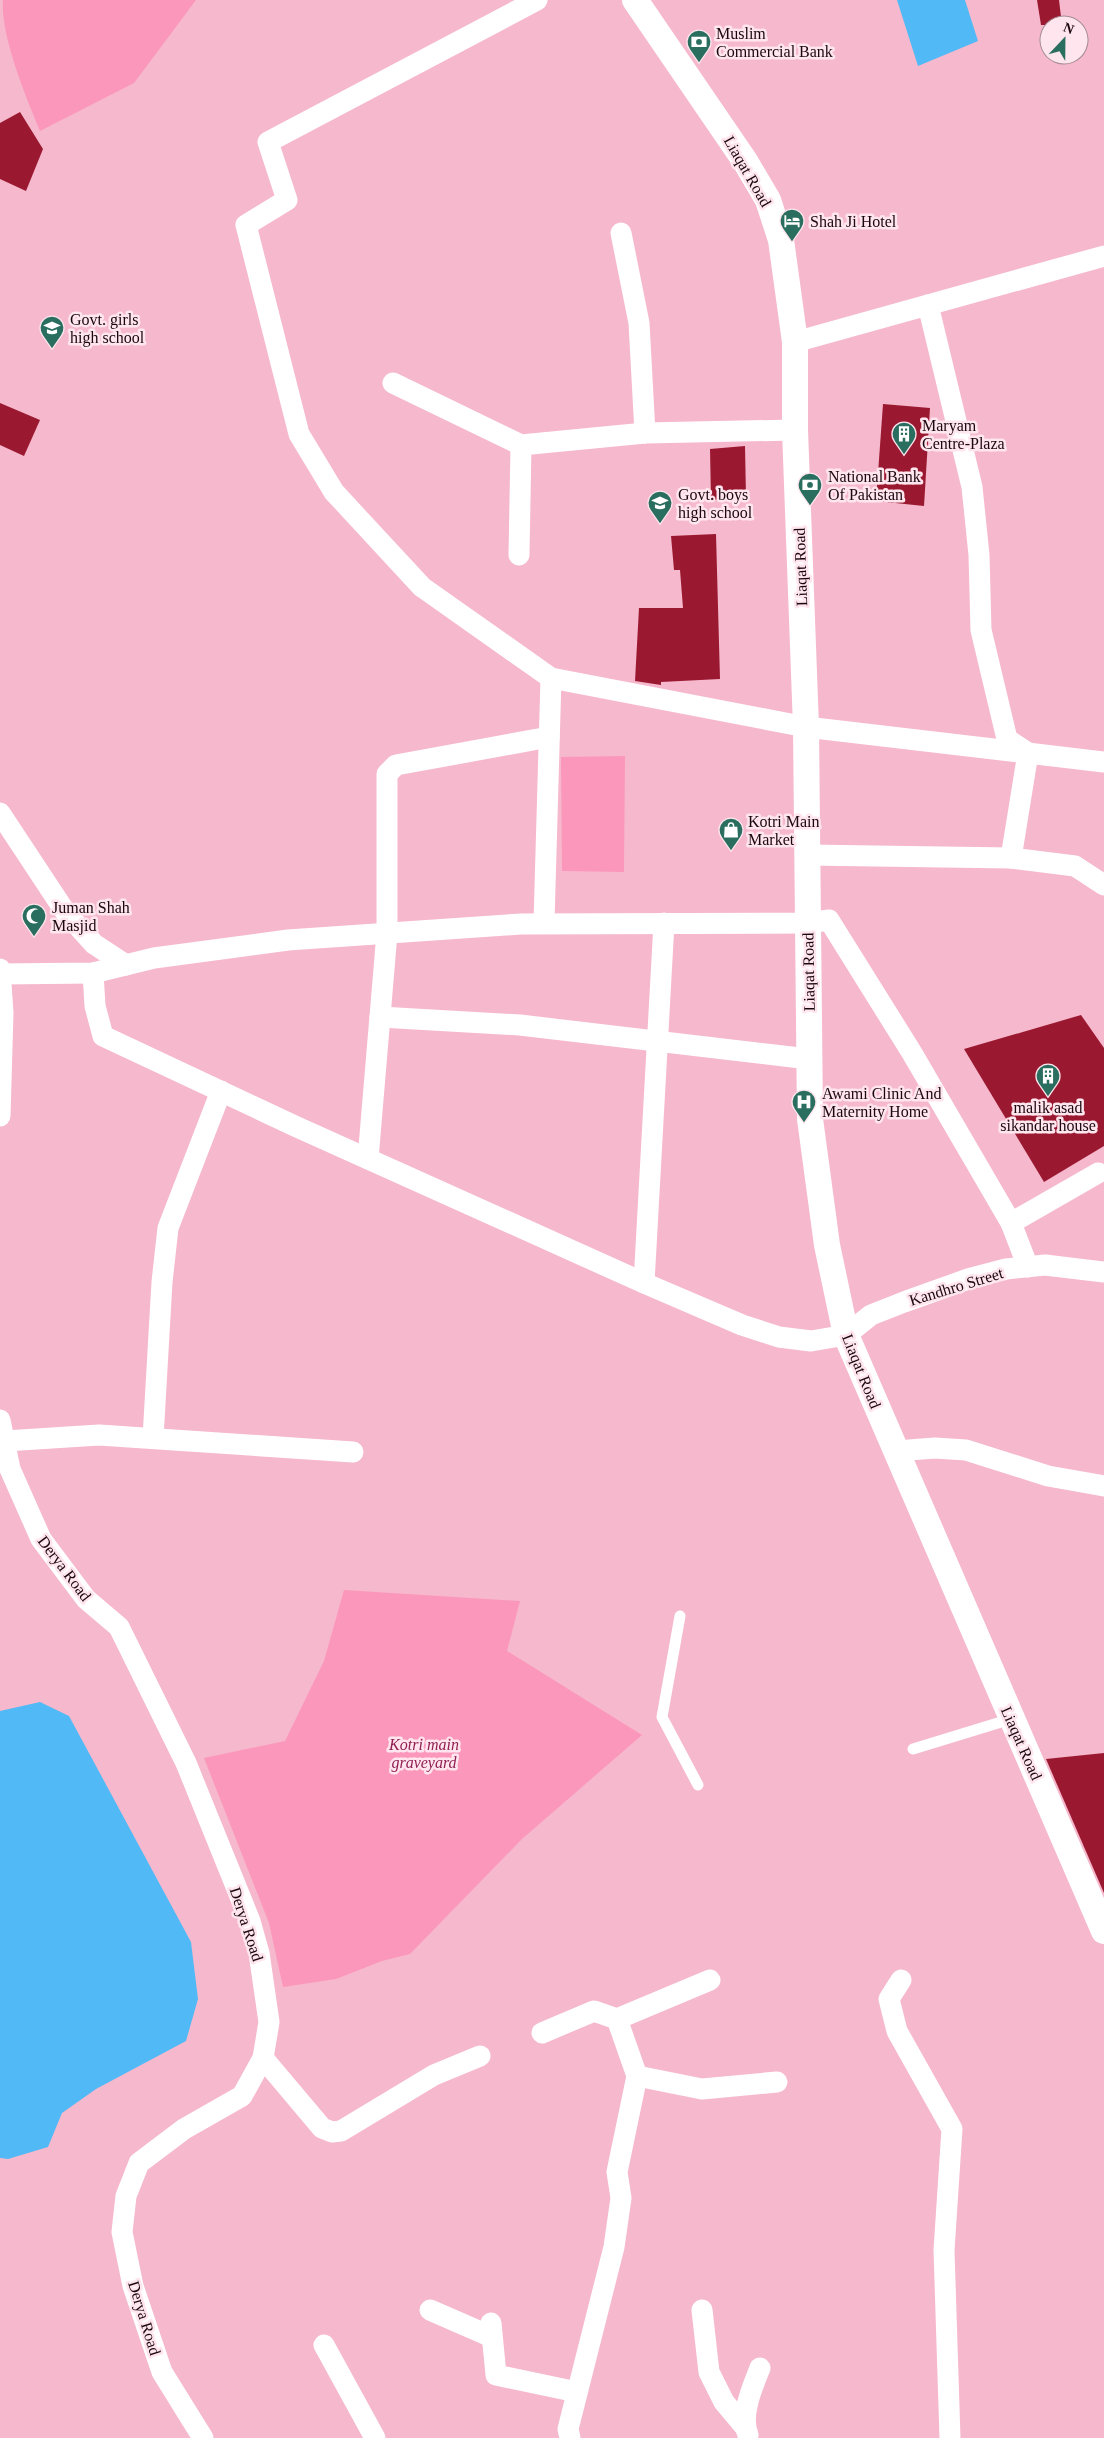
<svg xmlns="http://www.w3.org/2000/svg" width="1104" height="2438" viewBox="0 0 1104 2438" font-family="'Times New Roman',serif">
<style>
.green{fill:#fb97bb}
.water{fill:#51baf6}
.building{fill:#9a1931}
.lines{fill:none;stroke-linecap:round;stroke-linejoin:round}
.service{stroke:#fff;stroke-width:11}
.minor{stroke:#fff;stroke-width:21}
.tertiary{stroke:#fff;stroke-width:26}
.labels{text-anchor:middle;stroke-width:5;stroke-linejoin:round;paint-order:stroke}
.poi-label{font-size:16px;fill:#1b070f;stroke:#ffe5ed;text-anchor:start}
.street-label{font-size:16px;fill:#1b070f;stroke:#ffe5ed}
.park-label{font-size:16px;font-style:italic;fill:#902054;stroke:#ffe5ed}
</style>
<rect width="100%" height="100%" fill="#f6b8cc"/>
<g class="green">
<path d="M3 0H196L134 83 40 131C26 98 0 34 3 0Z"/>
<polygon points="625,756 624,872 562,871 561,757"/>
<polygon points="344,1590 520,1601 507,1651 642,1735 522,1839 410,1954 382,1961 336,1979 283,1987 269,1923 204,1758 285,1741 324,1661"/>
</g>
<g class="water">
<polygon points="897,0 965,0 978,41 918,66"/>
<polygon points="40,1702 69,1716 191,1942 198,1999 186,2041 96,2089 62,2113 48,2147 8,2159 0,2158 0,1711"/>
</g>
<g class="building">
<polygon points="1037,0 1059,0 1062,25 1041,25"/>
<polygon points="20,112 43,149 26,191 0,179 0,123"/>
<polygon points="0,403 40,420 24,456 0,445"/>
<polygon points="883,404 930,408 924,506 876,501"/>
<polygon points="745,446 746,497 711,500 710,449"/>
<polygon points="716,534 720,679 661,682 661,685 635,681 639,608 683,608 680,570 674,570 671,536"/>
<polygon points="1081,1015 1104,1048 1104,1146 1044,1182 964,1049"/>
<polygon points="1104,1753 1104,1893 1046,1759"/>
</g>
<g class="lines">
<g class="service">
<polyline points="680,1616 662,1717 698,1785"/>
<polyline points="913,1749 1011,1719"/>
</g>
<g class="minor">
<polyline points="537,0 268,142 287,200 246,225 299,434 334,492 422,587 551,678 806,727 1104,762"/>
<polyline points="621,233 639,323 645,433"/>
<polyline points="795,342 1104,256"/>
<polyline points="393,383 521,445 645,433 795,430"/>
<polyline points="519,555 521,445"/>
<polyline points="0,813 66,913 94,944 126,965"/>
<polyline points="807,855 1011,858 1028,753 1007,739 981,630 979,555 972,487 928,305"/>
<polyline points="1011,858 1075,866 1104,885"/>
<polyline points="544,922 551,678"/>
<polyline points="0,969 3,1013 0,1116"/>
<polyline points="93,973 95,1006 103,1036 297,1127 644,1283 742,1325 779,1337 811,1341 846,1335 871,1315 904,1302 968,1279 1006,1269 1045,1265 1104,1272"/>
<polyline points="0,974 93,973 154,958 288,940 521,924 808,923 829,920 912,1053 1011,1223 1028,1267"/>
<polyline points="380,1017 520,1025 809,1059"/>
<polyline points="368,1159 387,933 387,774 396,765 549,737"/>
<polyline points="1011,1223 1098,1173"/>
<polyline points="644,1283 664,923"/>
<polyline points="0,1420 10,1469 41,1539 86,1599 119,1627 186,1763 250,1921 259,1953 269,2022 263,2058 242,2096 184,2129 139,2163 126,2196 122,2232 133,2286 162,2372 203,2438"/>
<polyline points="153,1438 162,1282 168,1228 221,1091"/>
<polyline points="5,1441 99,1435 353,1452"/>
<polyline points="896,1451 935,1448 966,1450 1048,1476 1104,1486"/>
<polyline points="901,1980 889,1999 897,2031 952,2129 944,2250 950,2438"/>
<polyline points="542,2033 594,2011 617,2019 710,1980"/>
<polyline points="263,2058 322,2128 332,2132 341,2131 434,2075 480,2056"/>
<polyline points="637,2076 702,2089 777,2082"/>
<polyline points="430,2310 492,2337"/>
<polyline points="702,2310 709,2372 724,2402 745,2427"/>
<polyline points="491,2323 496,2375 577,2392"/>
<polyline points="324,2345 375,2438"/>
<path d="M748 2435C740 2415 752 2388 760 2368"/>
<polyline points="570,2438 568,2429 614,2247 621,2198 617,2172 637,2076 617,2019"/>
</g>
<polyline class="tertiary" points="635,0 745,161 768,200 781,240 795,342 795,430 806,727 810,1119 827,1245 846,1335 1104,1931"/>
</g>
<defs>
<symbol id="bank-pin" viewBox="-11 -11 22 30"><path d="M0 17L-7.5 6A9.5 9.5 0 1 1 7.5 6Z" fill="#2a6e60" stroke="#ffe5ed"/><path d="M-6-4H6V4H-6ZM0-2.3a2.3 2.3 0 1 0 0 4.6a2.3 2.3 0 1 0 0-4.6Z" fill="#fff"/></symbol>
<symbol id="hotel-pin" viewBox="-11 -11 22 30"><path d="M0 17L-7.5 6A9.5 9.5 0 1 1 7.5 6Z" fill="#2a6e60" stroke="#ffe5ed"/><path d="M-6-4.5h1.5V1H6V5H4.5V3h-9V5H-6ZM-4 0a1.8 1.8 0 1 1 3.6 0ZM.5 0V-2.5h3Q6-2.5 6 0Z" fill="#fff"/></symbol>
<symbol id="school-pin" viewBox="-11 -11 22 30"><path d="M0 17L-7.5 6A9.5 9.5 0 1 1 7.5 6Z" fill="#2a6e60" stroke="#ffe5ed"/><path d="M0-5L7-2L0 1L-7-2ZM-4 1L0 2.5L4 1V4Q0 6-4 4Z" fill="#fff"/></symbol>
<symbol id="building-pin" viewBox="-11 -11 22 30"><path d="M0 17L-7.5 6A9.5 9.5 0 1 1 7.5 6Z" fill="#2a6e60" stroke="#ffe5ed"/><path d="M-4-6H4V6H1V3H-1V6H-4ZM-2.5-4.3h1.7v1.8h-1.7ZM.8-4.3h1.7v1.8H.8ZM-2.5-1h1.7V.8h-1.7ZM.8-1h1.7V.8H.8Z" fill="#fff"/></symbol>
<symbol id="shop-pin" viewBox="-11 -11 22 30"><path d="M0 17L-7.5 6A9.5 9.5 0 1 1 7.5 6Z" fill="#2a6e60" stroke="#ffe5ed"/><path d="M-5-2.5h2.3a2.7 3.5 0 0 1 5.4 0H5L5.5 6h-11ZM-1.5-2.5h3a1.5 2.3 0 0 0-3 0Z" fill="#fff"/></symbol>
<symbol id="mosque-pin" viewBox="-11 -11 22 30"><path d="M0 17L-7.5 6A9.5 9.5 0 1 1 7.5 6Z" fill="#2a6e60" stroke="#ffe5ed"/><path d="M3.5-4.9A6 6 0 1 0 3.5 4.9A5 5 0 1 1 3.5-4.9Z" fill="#fff"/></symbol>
<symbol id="hospital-pin" viewBox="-11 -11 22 30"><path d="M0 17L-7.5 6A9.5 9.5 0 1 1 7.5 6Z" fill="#2a6e60" stroke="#ffe5ed"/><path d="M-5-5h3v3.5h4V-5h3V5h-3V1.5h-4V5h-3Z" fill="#fff"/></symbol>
</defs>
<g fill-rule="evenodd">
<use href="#bank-pin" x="685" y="28" width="28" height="38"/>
<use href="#hotel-pin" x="778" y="207" width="28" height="38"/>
<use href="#school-pin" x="38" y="314" width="28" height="38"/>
<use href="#building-pin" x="890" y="420" width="28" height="38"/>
<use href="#bank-pin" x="796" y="471" width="28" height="38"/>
<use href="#school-pin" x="646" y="489" width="28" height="38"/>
<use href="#shop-pin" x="717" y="816" width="28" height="38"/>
<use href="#mosque-pin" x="20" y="902" width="28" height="38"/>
<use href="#building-pin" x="1034" y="1062" width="28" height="38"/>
<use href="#hospital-pin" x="790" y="1088" width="28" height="38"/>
</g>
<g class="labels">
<g class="poi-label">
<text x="716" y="39">Muslim<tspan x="716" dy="18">Commercial Bank</tspan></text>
<text x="810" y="227">Shah Ji Hotel</text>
<text x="70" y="325">Govt. girls<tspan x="70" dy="18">high school</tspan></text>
<text x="922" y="431">Maryam<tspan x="922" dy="18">Centre-Plaza</tspan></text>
<text x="828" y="482">National Bank<tspan x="828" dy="18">Of Pakistan</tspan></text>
<text x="678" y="500">Govt. boys<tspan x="678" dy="18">high school</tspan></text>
<text x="748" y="827">Kotri Main<tspan x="748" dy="18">Market</tspan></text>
<text x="52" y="913">Juman Shah<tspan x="52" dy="18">Masjid</tspan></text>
<text x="822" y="1099">Awami Clinic And<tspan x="822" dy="18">Maternity Home</tspan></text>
<text x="1048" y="1113" text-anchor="middle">malik asad<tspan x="1048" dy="18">sikandar house</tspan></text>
</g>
<g class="street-label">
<text transform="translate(748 171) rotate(60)" y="6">Liaqat Road</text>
<text transform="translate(800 567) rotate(-92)" y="6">Liaqat Road</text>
<text transform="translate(808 972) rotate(-91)" y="6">Liaqat Road</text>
<text transform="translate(956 1286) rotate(-17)" y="6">Kandhro Street</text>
<text transform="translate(862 1371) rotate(68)" y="6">Liaqat Road</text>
<text transform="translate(65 1568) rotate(53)" y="6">Derya Road</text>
<text transform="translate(1022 1743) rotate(66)" y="6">Liaqat Road</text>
<text transform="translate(247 1924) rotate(72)" y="6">Derya Road</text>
<text transform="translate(145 2318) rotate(73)" y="6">Derya Road</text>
</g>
<g class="park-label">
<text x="424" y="1750">Kotri main<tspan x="424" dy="18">graveyard</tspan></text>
</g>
</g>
<g transform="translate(1064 40) rotate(22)"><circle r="24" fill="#ffe5ed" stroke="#a48c94"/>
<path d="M0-4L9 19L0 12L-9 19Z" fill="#2a6e60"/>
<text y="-8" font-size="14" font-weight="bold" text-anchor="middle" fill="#1b070f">N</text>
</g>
</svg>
